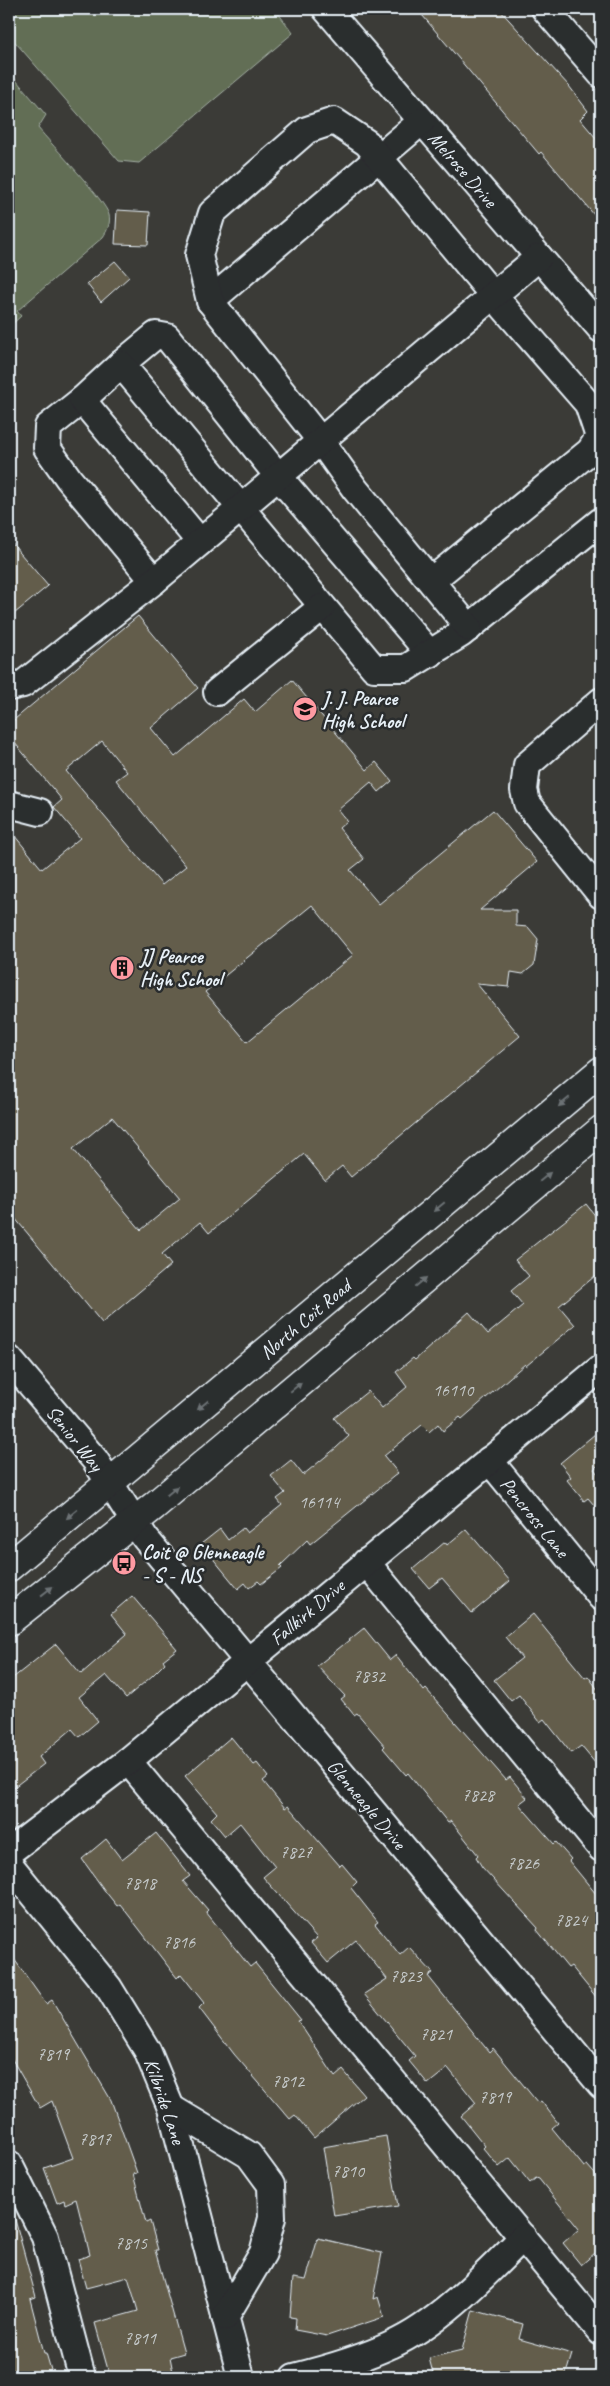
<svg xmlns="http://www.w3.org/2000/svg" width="610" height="2386" viewBox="0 0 610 2386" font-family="Caveat,sans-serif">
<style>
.green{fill:#626e55;stroke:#a5b0a6}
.building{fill:#645d4c;stroke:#e8f1f8;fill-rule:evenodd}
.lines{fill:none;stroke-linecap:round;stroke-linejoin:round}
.minor-casing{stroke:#e8f1f8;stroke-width:30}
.major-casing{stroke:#e8f1f8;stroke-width:31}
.minor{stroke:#2a2d2e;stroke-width:26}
.major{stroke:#2a2d2e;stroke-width:28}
.oneway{fill:#6c7275}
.labels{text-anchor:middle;stroke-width:5;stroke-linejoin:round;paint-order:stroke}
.number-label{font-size:18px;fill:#c7cccd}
.street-label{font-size:20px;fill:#e8f1f8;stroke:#2a2d2e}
.poi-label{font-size:20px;font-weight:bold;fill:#e8f1f8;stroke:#2a2d2e;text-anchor:start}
</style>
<rect width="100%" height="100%" fill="#3b3b37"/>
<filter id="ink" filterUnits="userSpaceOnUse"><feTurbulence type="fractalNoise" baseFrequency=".02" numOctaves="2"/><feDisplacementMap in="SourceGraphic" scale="10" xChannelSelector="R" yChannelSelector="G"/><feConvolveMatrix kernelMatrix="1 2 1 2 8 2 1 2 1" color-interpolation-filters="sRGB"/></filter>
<g filter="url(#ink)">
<g class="green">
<polygon points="9,9 275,9 293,33 139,163 119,161 9,35"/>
<path d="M9 72 46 115 38 128C51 144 106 201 109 215 111 223 107 231 103 237L17 311 21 316 9 327Z"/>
</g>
<g class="building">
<polygon points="417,9 499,9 569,86 588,111 580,119 601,144 601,223 541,152 539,154"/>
<polygon points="117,210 150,212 148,245 115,244"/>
<polygon points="115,261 129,277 101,302 87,284"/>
<polygon points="9,540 48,586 9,618"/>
<path d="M138 616 198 688 151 728 175 757 244 699 255 712 292 680 367 770 376 762 392 781 379 792 371 782 338 810 347 821 339 828 364 859 350 870 379 904 493 810 537 862 480 910H516V926L528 927 538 939 534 965 523 974 511 972 509 987 477 984 520 1036 351 1177 342 1166 325 1180 304 1154 209 1233 200 1222 162 1254 171 1265 102 1323 9 1211V829L42 869 80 838 54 807 62 800 9 736V724ZM102 741 127 772 116 780 186 866 162 885 66 771ZM312 905 353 955 247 1042 205 992ZM112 1117 180 1198 141 1230 73 1149Z"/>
<polygon points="586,1204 601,1223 601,1271 559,1306 575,1325 526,1366 525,1364 462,1419 460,1417 443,1431 438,1424 429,1432 422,1425 384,1456 398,1473 310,1544 307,1540 280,1566 282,1568 261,1584 258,1581 249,1588 245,1583 238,1589 201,1544 220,1529 228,1540 243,1528 247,1533 282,1505 277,1499 285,1493 271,1476 291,1460 303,1475 336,1448 349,1436 334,1418 368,1391 382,1408 407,1387 396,1372 413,1358 415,1360 469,1312 488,1334 523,1305 511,1291 529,1276 515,1260"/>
<polygon points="601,1429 601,1462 594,1469 601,1478 601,1513 588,1498 584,1501 567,1480 571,1477 560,1463"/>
<polygon points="466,1529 510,1581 472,1613 442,1578 429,1588 413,1569 445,1542 447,1545"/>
<polygon points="132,1596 177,1649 163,1660 165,1663 152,1676 126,1698 106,1675 79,1697 98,1721 79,1737 72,1729 39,1757 44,1764 9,1791 9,1681 56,1644 81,1674 127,1634 111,1614"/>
<polygon points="533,1614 585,1678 588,1676 601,1694 601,1770 581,1746 571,1753 544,1719 540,1722 519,1695 511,1701 494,1680 522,1658 505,1637"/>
<polygon points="364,1628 390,1660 396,1655 424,1691 426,1689 506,1780 510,1777 527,1798 519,1804 554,1844 556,1842 571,1859 569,1861 601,1900 601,2003 571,1966 568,1968 537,1930 538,1928 482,1867 476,1857 478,1855 451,1821 448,1823 408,1773 406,1775 383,1748 385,1746 357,1713 354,1715 341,1699 345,1696 317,1666"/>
<polygon points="231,1737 254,1765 257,1763 268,1777 263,1781 285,1808 288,1806 340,1866 342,1864 357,1882 351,1888 378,1922 375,1924 400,1955 409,1947 433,1973 428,1976 489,2052 493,2048 538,2103 541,2101 558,2123 552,2128 584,2167 587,2165 601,2181 601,2248 581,2265 563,2243 579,2229 539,2179 536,2178 530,2183 510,2158 499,2167 483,2148 485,2146 461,2116 476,2103 448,2068 428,2084 409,2061 415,2056 364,1994 387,1979 356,1940 328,1963 311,1943 317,1938 263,1877 275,1867 240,1823 225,1836 211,1819 217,1813 185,1776"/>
<polygon points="156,1833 190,1876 183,1881 208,1910 206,1912 250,1967 255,1963 301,2020 298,2021 335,2077 343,2070 364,2095 314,2138 295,2115 290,2119 234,2054 199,2008 204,2003 181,1974 177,1978 120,1904 117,1906 105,1891 82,1859 106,1839 122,1860"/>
<polygon points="9,1952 46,2004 52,2000 111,2100 137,2173 133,2174 146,2223 150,2221 158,2250 155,2250 184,2353 170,2357 174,2377 110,2377 95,2323 138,2311 128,2277 86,2288 78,2259 90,2255 76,2199 65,2204 64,2200 57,2203 44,2168 73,2158 52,2101 40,2108 9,2054"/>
<polygon points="386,2136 398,2206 334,2216 323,2147"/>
<polygon points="14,2216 36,2297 30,2299 44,2353 46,2353 53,2377 9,2377 9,2217"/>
<polygon points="318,2238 382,2253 373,2299 378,2297 384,2317 327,2336 295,2330 296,2318 290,2317 293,2278 306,2280"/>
<polygon points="473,2310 523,2324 519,2339 572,2354 565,2377 434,2377 429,2358 462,2350"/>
</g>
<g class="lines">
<defs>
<g id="minor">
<polyline points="326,9 601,329"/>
<polyline points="545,9 601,74"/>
<polyline points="210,301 422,121"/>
<polyline points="121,364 156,335 167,337 278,476 430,654"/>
<polyline points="82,400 48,427 47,448 69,479 154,581"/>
<polyline points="200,542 82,400 121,364 374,668 406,668 461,634 601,521"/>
<polyline points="431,581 590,451 599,437 588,404 493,295 367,143 334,121 307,130 212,213 199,255 210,301 320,440 355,489 469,628"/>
<polyline points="9,687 23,684 154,581 539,257"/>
<polyline points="217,692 322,607"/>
<polyline points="601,701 527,765 524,790 527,803 601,895"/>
<polyline points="9,804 40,812"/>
<polyline points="9,1359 95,1460 145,1538 601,2085"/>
<polyline points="489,1460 601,1597"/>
<polyline points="366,1562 601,1848"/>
<polyline points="128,1761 601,2332"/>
<polyline points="9,1852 128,1761 601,1368"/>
<polyline points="9,1864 109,1988 147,2050 171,2108 241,2377"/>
<polyline points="171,2108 249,2155 271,2185 272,2218 263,2253 225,2317"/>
<polyline points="9,2164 45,2237 82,2377"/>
<path d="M294 2377C326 2369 361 2359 391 2345 439 2324 486 2274 523 2237"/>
</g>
<g id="major">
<polyline points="9,1567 601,1071"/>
<polyline points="9,1621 154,1506 601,1130"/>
</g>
</defs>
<use href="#minor" class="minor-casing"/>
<use href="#major" class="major-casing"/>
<use href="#minor" class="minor"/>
<use href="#major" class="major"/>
</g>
<defs><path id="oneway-solid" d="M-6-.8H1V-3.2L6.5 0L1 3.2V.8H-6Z" transform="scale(1.25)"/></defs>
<g class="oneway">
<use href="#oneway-solid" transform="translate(564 1102) rotate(140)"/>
<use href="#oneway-solid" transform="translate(545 1177) rotate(-40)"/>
<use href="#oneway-solid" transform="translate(439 1207) rotate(140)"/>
<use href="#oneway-solid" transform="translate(421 1282) rotate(-40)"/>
<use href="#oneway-solid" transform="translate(296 1387) rotate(-40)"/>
<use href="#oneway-solid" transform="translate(203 1405) rotate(140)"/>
<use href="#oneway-solid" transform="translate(172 1491) rotate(-40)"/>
<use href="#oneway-solid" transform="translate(72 1514) rotate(140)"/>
<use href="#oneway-solid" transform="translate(47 1591) rotate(-38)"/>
</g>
</g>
<defs>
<symbol id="school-disc" viewBox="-11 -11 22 22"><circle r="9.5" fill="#ff9aa2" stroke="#2a2d2e"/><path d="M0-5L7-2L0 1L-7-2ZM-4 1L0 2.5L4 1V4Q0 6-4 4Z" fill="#111"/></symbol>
<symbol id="building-disc" viewBox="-11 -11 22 22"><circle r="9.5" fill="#ff9aa2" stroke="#2a2d2e"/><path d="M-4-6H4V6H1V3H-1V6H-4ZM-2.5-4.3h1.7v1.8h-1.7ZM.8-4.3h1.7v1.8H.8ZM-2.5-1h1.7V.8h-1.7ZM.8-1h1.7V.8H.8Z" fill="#111"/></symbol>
<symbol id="bus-disc" viewBox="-11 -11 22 22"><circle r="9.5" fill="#ff9aa2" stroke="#2a2d2e"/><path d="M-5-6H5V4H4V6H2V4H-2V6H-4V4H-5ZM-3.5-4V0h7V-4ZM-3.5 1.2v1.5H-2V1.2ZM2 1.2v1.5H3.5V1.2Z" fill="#111"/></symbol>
</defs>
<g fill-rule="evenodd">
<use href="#school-disc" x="291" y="695" width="28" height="28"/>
<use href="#building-disc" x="108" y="954" width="28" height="28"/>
<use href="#bus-disc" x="110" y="1549" width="28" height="28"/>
</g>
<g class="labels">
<g class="number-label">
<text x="453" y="1396">16110</text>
<text x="319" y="1508">16114</text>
<text x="369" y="1682">7832</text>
<text x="478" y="1801">7828</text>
<text x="296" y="1858">7827</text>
<text x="523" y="1869">7826</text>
<text x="140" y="1889">7818</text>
<text x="571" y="1926">7824</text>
<text x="179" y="1948">7816</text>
<text x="406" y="1982">7823</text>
<text x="436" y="2040">7821</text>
<text x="53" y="2060">7819</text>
<text x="288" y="2087">7812</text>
<text x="495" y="2103">7819</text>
<text x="95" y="2145">7817</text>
<text x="348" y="2177">7810</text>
<text x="131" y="2249">7815</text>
<text x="140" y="2344">7811</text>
</g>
<g class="street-label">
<text transform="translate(463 169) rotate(49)" y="7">Melrose Drive</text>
<text transform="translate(305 1319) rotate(-40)" y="7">North Coit Road</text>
<text transform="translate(75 1438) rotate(51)" y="7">Senior Way</text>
<text transform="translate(535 1517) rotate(51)" y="7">Pencross Lane</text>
<text transform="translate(307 1612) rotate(-40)" y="7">Fallkirk Drive</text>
<text transform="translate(367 1804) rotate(50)" y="7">Glenneagle Drive</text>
<text transform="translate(165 2101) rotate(71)" y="7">Kilbride Lane</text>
</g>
<g class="poi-label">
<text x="322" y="705">J. J. Pearce<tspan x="322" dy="23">High School</tspan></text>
<text x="140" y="963">JJ Pearce<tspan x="140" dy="23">High School</tspan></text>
<text x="142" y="1559">Coit @ Glenneagle<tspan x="142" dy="23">- S - NS</tspan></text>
</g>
</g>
<rect width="610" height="2386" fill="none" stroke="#2a2d2e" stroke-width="30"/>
<rect x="15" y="15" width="580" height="2356" fill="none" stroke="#e8f1f8" stroke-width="2" filter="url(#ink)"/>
</svg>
